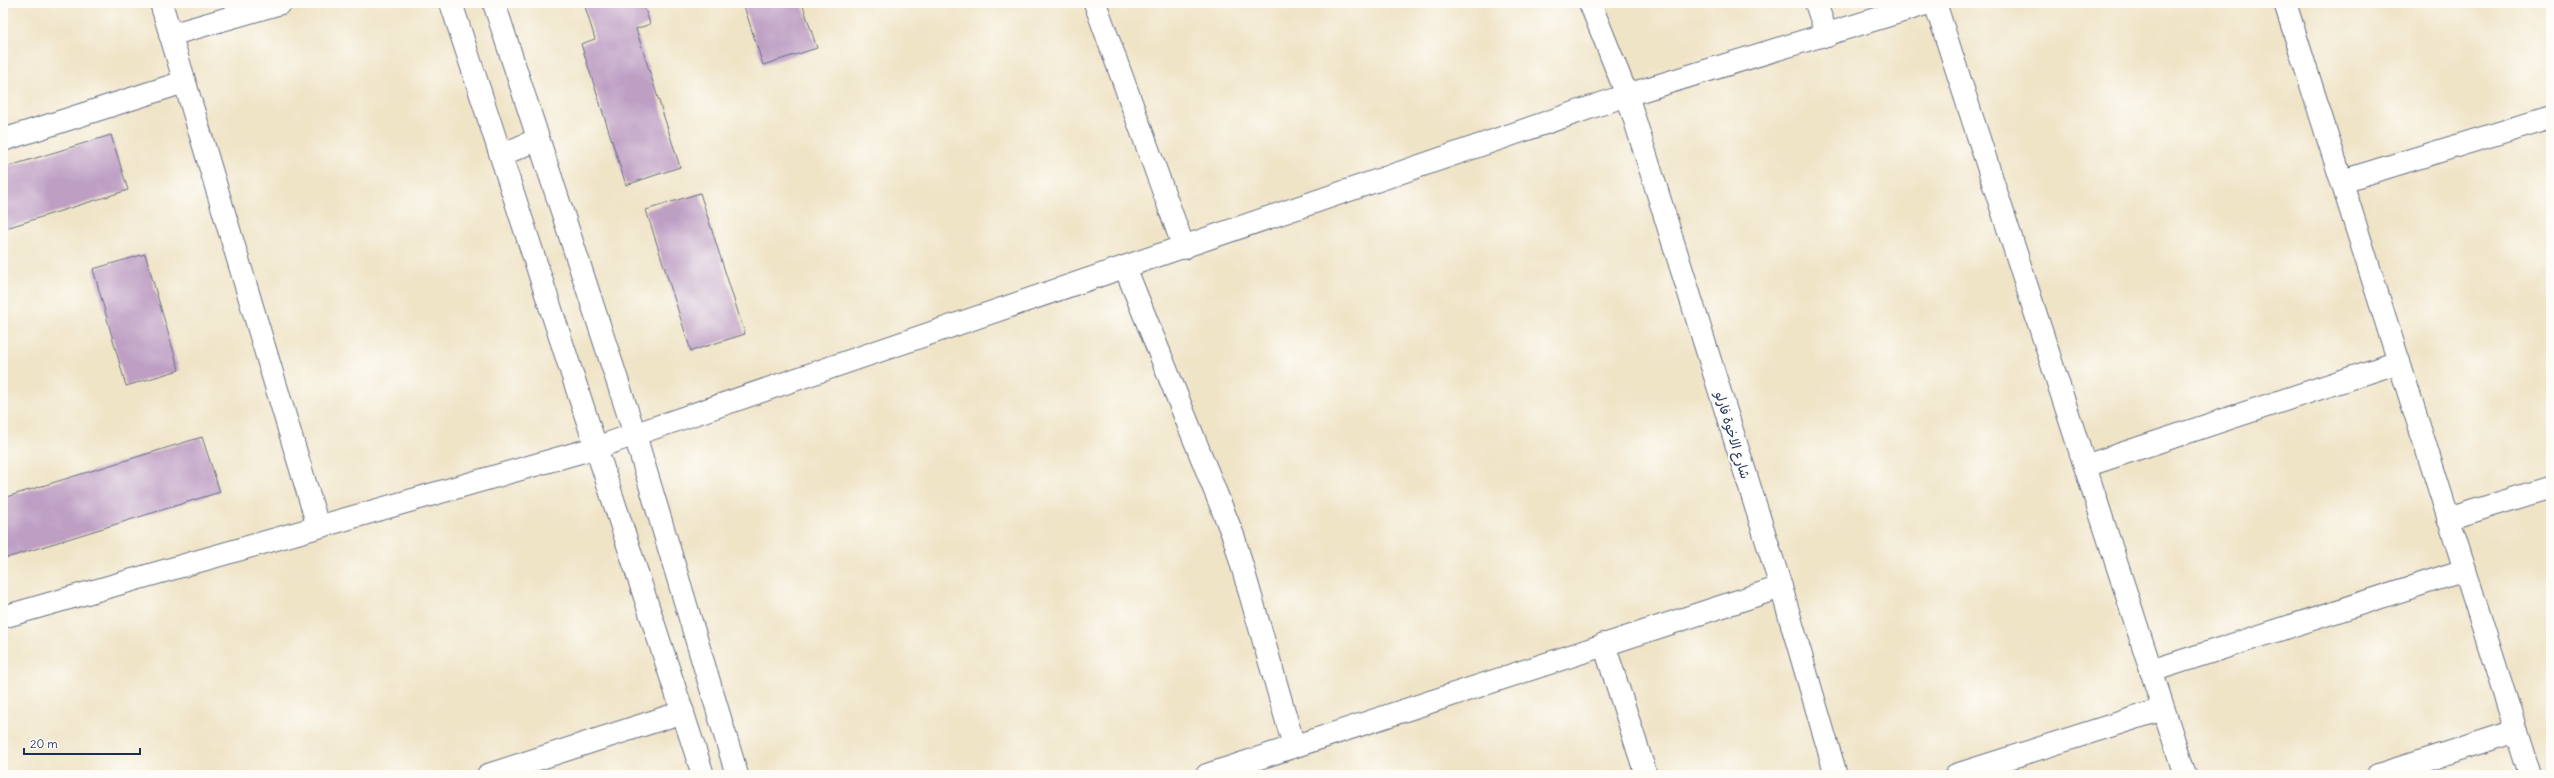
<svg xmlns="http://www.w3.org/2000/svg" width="2554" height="778" viewBox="0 0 2554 778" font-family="Delius,'Playpen Sans Arabic',sans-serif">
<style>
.building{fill:#be9fc4}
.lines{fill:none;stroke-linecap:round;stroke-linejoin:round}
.minor-casing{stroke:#666e83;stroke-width:24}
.major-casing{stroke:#666e83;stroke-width:24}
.minor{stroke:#fff;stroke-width:22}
.major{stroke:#fff;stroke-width:22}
.labels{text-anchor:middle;stroke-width:4;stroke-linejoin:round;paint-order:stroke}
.street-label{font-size:13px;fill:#1b2f5e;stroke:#fdfcf7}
</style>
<rect width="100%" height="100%" fill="#fdfcf7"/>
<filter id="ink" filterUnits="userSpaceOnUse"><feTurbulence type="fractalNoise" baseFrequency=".025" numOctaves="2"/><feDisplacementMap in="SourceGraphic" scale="8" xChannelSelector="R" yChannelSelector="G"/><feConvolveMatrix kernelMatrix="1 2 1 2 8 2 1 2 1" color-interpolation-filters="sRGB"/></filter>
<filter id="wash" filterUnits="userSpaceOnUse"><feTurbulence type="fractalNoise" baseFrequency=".012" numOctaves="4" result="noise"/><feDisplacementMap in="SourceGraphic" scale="16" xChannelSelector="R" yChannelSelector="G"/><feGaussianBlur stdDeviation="0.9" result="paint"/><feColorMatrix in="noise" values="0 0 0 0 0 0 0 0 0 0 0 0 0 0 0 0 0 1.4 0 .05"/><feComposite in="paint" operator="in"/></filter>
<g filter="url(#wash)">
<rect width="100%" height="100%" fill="#f0e4c7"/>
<g id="blocks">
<g class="building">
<polygon points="584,3 643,3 650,24 636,29 680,167 626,185 581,44 595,39"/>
<polygon points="743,3 802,3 817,48 763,65"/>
<polygon points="111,135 128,190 3,229 3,168"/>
<polygon points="700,193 745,334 691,351 646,210"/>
<polygon points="145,254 179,370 126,386 93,269"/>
<polygon points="202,437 220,492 3,559 3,498"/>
</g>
</g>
</g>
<g filter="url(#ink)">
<use href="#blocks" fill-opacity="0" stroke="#666e83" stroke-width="1"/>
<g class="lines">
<defs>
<g id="minor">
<polyline points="161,3 318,526"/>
<polyline points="1095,3 1184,248"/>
<polyline points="1590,3 1627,95 1781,587 1836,775"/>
<polyline points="1816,3 1827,36"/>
<polyline points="1935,3 2185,775"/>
<polyline points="2285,3 2530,775"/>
<polyline points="170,35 281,3"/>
<polyline points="3,140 184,82"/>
<polyline points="2342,181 2551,117"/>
<polyline points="1125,267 1234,538 1294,746"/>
<polyline points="2085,466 2399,362"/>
<polyline points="2448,519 2551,487"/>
<polyline points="3,617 598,447 1627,95 1929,3"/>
<polyline points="1604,644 1646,775"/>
<polyline points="2151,671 2465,570"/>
<polyline points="488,775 683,712"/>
<polyline points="1207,775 1781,587"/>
<polyline points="1956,775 2163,709"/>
<polyline points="2378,775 2516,731"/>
</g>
<g id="major">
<polyline points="451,3 703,775"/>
<polyline points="494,3 635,435 737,775"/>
<polyline points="502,155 538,139"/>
</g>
</defs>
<use href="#minor" class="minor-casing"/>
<use href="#major" class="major-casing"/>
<use href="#minor" class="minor"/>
<use href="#major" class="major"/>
</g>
</g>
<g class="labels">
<g class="street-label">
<text transform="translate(1733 435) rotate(73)" y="5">شارع الاخوة فارلو</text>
</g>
</g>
<rect width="2554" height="778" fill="none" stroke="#fdfcf7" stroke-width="16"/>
<path d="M24 748v6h116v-6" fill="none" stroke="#1b2f5e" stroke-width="2"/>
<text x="30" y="748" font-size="12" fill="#1b2f5e" stroke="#fdfcf7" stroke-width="3" paint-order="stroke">20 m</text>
</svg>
